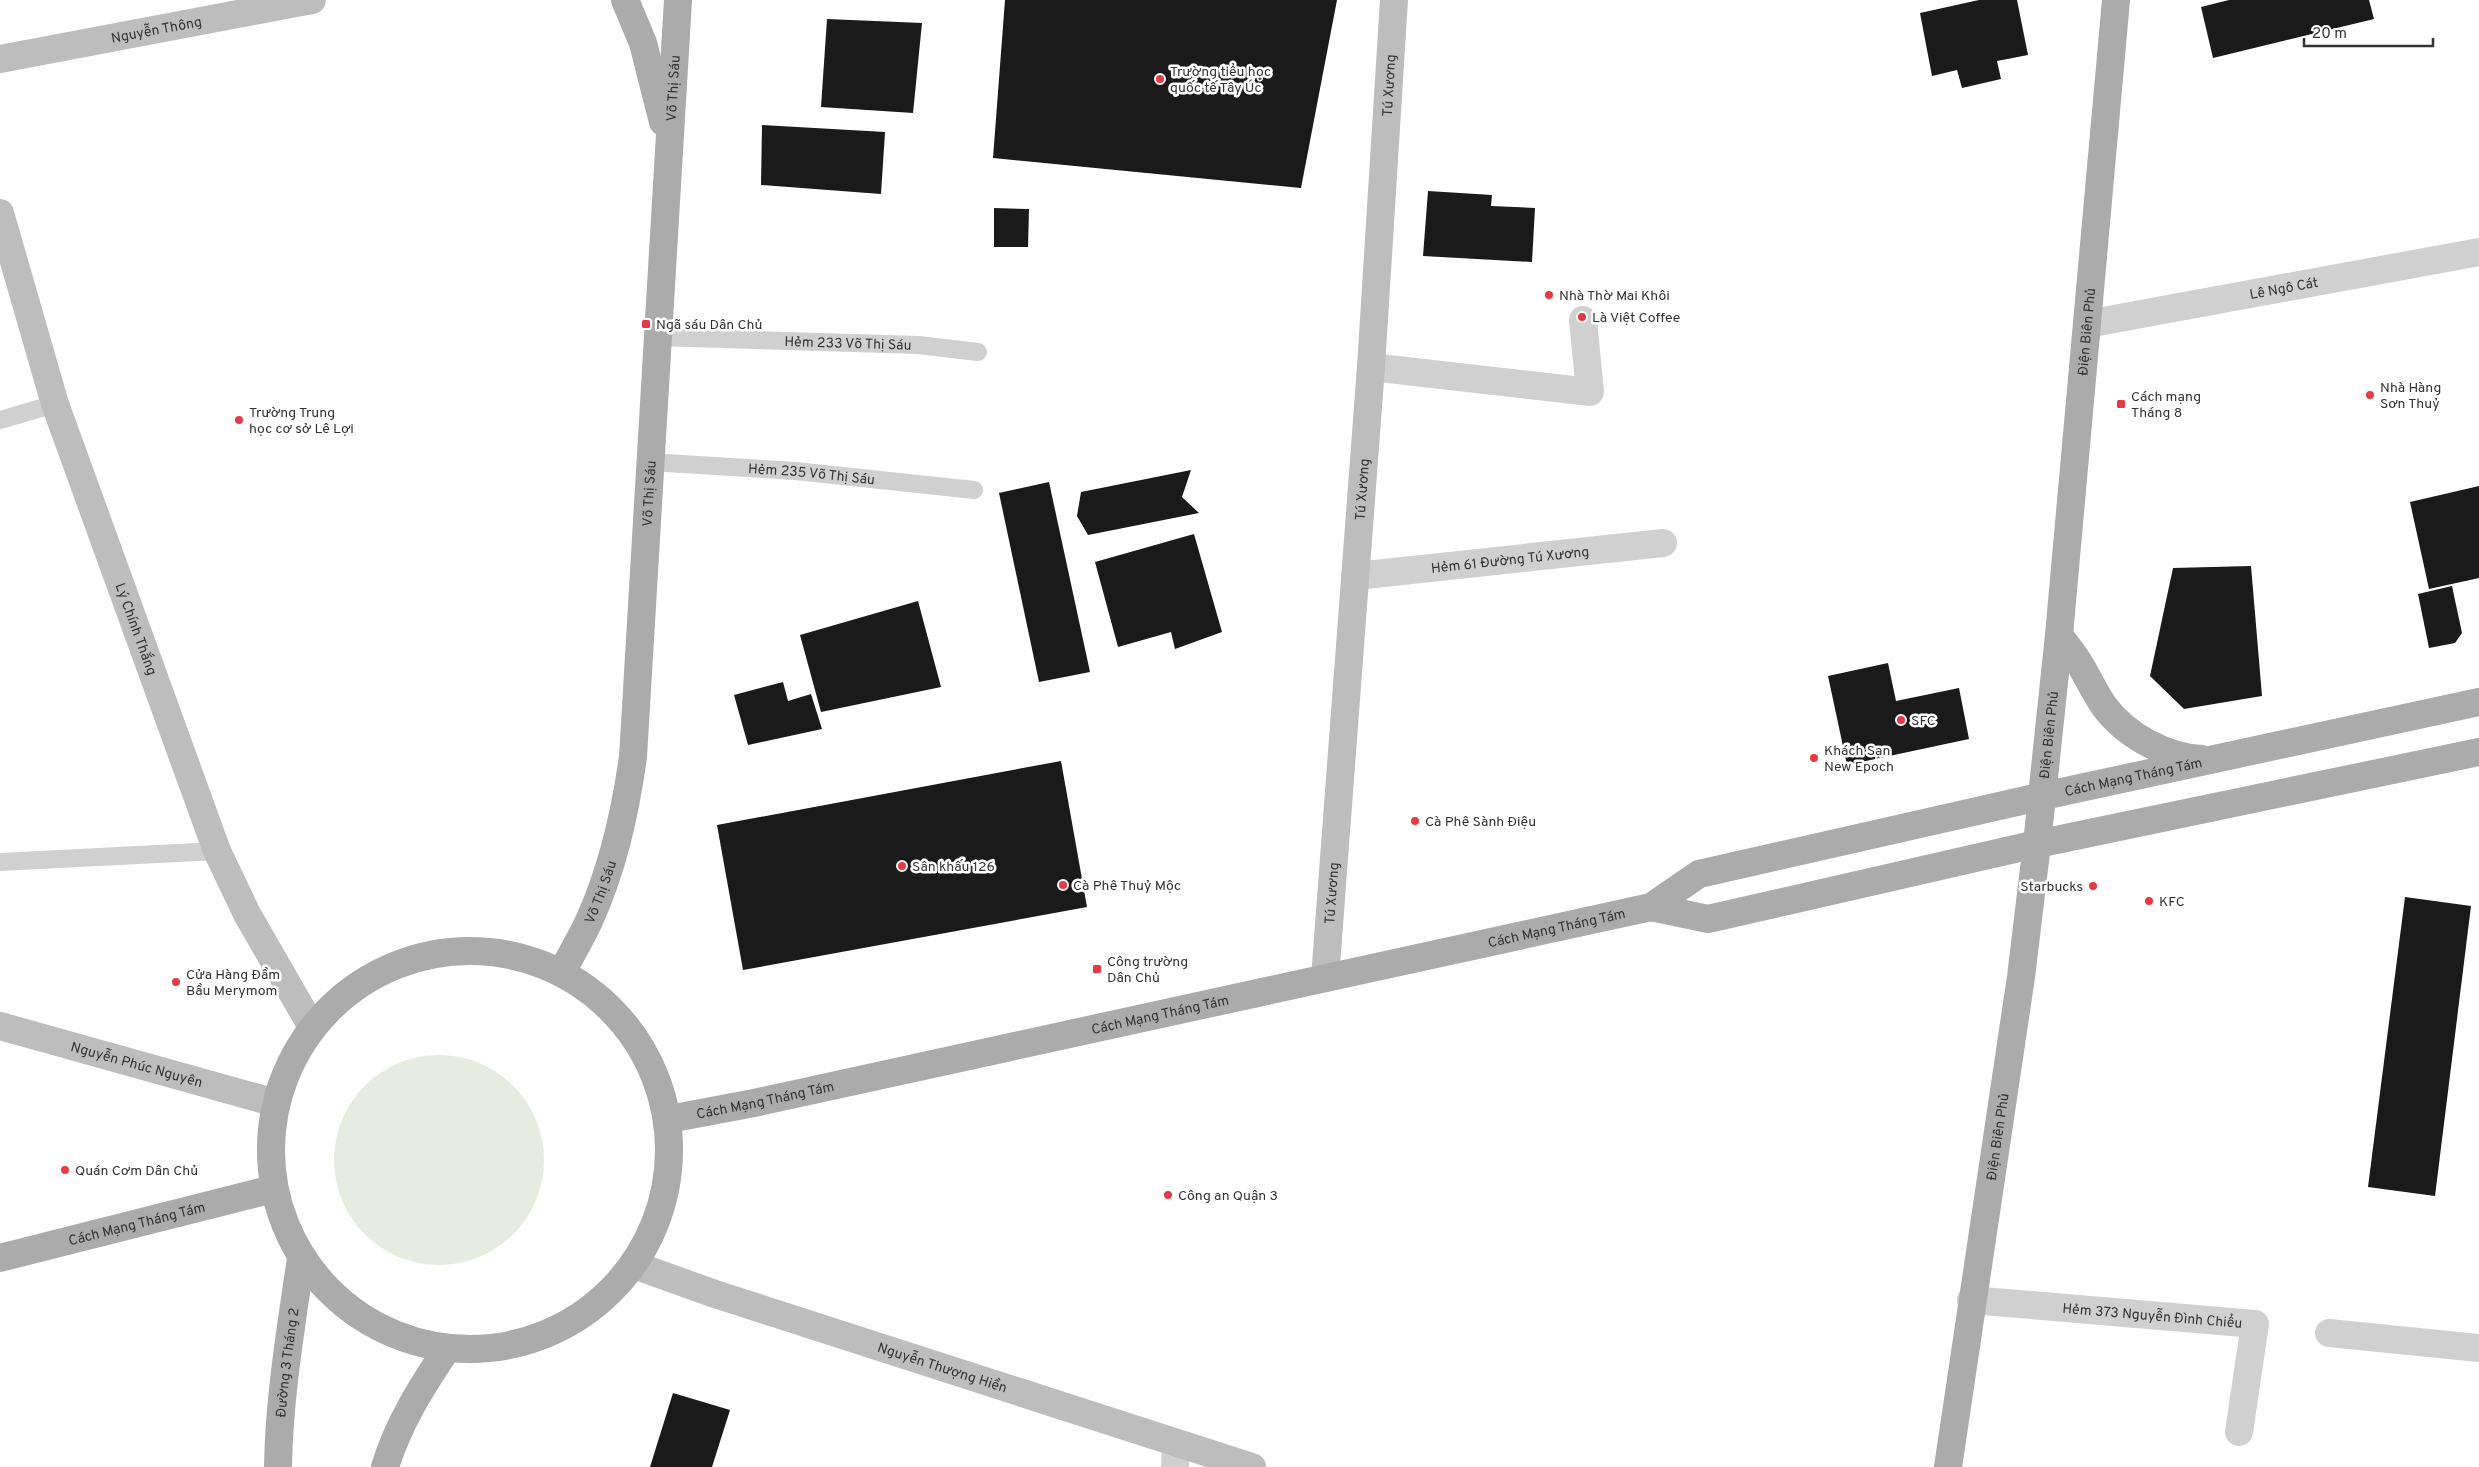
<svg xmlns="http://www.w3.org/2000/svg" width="2479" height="1467" viewBox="0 0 2479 1467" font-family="Overpass,sans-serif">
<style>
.green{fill:#e6ecdf}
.building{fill:#1a1a1a}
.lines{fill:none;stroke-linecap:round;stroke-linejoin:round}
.lane{stroke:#d0d0d0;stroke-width:18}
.street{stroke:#d0d0d0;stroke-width:28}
.secondary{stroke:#bdbdbd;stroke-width:28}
.primary{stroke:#ababab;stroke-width:28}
.poi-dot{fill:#e63946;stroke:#fff;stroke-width:2}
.labels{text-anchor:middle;stroke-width:5;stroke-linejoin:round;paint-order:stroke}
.street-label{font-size:14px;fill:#333;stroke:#fff}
.poi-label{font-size:14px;fill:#333;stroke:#fff;text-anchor:start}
</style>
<rect width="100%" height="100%" fill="#fff"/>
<circle class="green" cx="439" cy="1160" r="105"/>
<g class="building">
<polygon points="1005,0 1337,0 1301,188 993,158"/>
<polygon points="1979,0 2017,0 2028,55 1997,61 2001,79 1962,88 1957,70 1932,76 1920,13"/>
<polygon points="2229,0 2369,0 2374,19 2213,58 2201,7"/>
<polygon points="827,19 922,23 913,113 821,107"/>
<polygon points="762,125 885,132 881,194 761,185"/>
<polygon points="1428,191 1492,195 1491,206 1535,208 1532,262 1423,256"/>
<polygon points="994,208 1029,209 1028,247 994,247"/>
<polygon points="1191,470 1182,497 1199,513 1088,535 1077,516 1081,492"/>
<polygon points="1049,482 1090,672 1039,682 999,493"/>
<polygon points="2479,486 2479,578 2429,589 2410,502"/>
<polygon points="1194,534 1222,632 1175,649 1171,632 1118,647 1095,562"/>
<polygon points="2251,566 2262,696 2184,709 2150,676 2173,568"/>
<polygon points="2452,586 2462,633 2455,643 2429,648 2418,594"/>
<polygon points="918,601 941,687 821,712 800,635"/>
<polygon points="1888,663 1896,701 1959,688 1969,739 1847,765 1828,676"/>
<polygon points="783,682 788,701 811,694 822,729 748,745 734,695"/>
<polygon points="1061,761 1087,907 743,970 717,825"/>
<polygon points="2405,897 2471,906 2435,1196 2368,1187"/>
<polygon points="673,1393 730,1410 712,1467 650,1467"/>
</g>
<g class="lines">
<g class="lane">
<path id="s1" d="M658 337 918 345 978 352"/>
<polyline points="0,420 55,404"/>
<path id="s2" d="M650 462 796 471 974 490"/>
<polyline points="0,862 217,851"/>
</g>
<g class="street">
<path id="s3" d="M2087 324 2479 252"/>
<polyline points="1371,367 1590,392 1583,320"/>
<path id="s4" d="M1356 576 1663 543"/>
<path id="s5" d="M1971 1300 2255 1324 2239 1432"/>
<polyline points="2329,1333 2479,1348"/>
<polyline points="1175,1467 1176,1443"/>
</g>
<g class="secondary">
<path id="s6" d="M0 59 312 0"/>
<path id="s7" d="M0 213 55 404 217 851 247 914 312 1027"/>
<path id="s8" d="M1325 978 1371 367 1394 0"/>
<path id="s9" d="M0 1026 276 1103"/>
<path id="s10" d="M634 1265 715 1294 1252 1467"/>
</g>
<g class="primary">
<polyline points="625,0 643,43 663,122"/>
<path d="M2059 635C2066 645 2075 655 2081 666 2089 680 2095 693 2104 706 2126 736 2166 757 2202 759"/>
<polyline points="1651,907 1708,919 2037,844 2479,752"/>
<circle cx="470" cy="1150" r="199"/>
<path id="s11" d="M562 972C571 955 581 938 589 921 613 868 625 814 633 757L678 0"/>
<path id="s12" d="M669 1119 754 1103 1651 907 1699 874 2043 796 2479 702"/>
<path id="s13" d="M0 1258 273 1189"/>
<path id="s14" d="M278 1467C279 1397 291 1328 301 1258"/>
<path d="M385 1467C398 1424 422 1386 447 1349"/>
<path id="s15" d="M1948 1467 2021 977 2037 844 2059 635 2116 0"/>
</g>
</g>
<g class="poi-dot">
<circle cx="1160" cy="79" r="5"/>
<circle cx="1549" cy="295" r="5"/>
<circle cx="1582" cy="317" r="5"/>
<rect x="641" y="319" width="10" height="10" rx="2.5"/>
<circle cx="2370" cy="395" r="5"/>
<rect x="2116" y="399" width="10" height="10" rx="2.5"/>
<circle cx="239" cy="420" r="5"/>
<circle cx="1901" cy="720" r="5"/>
<circle cx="1814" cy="758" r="5"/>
<circle cx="1415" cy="821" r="5"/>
<circle cx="902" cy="866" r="5"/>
<circle cx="1063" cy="885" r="5"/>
<circle cx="2093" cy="886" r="5"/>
<circle cx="2149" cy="901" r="5"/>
<rect x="1092" y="964" width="10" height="10" rx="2.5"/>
<circle cx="176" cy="982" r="5"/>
<circle cx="65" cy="1170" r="5"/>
<circle cx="1168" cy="1195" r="5"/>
</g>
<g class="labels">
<g class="street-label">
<text dy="5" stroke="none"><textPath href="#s6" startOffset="159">Nguyễn Thông</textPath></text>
<text dy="5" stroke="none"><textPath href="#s8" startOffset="895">Tú Xương</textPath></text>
<text dy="5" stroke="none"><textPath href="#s11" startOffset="898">Võ Thị Sáu</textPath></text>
<text dy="5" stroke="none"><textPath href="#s3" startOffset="200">Lê Ngô Cát</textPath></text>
<text dy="5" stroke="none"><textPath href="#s15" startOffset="1144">Điện Biên Phủ</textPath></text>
<text dy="5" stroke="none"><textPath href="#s1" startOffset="190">Hẻm 233 Võ Thị Sáu</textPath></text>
<text dy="5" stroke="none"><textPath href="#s2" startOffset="162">Hẻm 235 Võ Thị Sáu</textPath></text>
<text dy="5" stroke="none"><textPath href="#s8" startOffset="490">Tú Xương</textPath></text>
<text dy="5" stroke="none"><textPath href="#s11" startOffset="492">Võ Thị Sáu</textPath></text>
<text dy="5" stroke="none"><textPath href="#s4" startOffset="155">Hẻm 61 Đường Tú Xương</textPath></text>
<text dy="5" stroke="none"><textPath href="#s7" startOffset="438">Lý Chính Thắng</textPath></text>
<text dy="5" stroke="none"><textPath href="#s15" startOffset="739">Điện Biên Phủ</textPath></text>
<text dy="5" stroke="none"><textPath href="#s12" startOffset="1508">Cách Mạng Tháng Tám</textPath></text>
<text dy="5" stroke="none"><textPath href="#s11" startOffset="89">Võ Thị Sáu</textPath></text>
<text dy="5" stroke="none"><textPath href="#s8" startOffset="85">Tú Xương</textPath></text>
<text dy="5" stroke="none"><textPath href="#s12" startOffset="908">Cách Mạng Tháng Tám</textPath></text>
<text dy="5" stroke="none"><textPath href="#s12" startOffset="502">Cách Mạng Tháng Tám</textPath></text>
<text dy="5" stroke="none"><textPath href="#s9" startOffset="142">Nguyễn Phúc Nguyên</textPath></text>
<text dy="5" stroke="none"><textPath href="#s12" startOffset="98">Cách Mạng Tháng Tám</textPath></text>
<text dy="5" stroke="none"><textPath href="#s15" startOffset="334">Điện Biên Phủ</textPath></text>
<text dy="5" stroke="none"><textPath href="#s13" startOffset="141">Cách Mạng Tháng Tám</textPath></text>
<text dy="5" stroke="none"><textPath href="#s5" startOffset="182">Hẻm 373 Nguyễn Ðình Chiểu</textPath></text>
<text dy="5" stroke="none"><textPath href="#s14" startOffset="105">Đường 3 Tháng 2</textPath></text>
<text dy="5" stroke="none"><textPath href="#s10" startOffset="325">Nguyễn Thượng Hiền</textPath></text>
</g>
<g class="poi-label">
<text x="1170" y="76">Trường tiểu học<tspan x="1170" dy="16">quốc tế Tây Úc</tspan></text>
<text x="1559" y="300">Nhà Thờ Mai Khôi</text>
<text x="1592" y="322">Là Việt Coffee</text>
<text x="656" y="329">Ngã sáu Dân Chủ</text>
<text x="2380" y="392">Nhà Hàng<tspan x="2380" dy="16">Sơn Thuỷ</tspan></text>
<text x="2131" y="401">Cách mạng<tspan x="2131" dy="16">Tháng 8</tspan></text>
<text x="249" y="417">Trường Trung<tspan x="249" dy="16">học cơ sở Lê Lợi</tspan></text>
<text x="1911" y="725">SFC</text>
<text x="1824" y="755">Khách Sạn<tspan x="1824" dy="16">New Epoch</tspan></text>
<text x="1425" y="826">Cà Phê Sành Điệu</text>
<text x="912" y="871">Sân khấu 126</text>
<text x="1073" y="890">Cà Phê Thuỷ Mộc</text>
<text x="2083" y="891" text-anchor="end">Starbucks</text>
<text x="2159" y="906">KFC</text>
<text x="1107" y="966">Công trường<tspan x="1107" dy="16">Dân Chủ</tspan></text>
<text x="186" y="979">Cửa Hàng Đầm<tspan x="186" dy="16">Bầu Merymom</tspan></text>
<text x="75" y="1175">Quán Cơm Dân Chủ</text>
<text x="1178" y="1200">Công an Quận 3</text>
</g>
</g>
<path d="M2304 38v8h129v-8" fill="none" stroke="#333333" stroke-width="2.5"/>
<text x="2312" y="38" font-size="15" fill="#333333" stroke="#ffffff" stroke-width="4" paint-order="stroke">20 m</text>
</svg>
